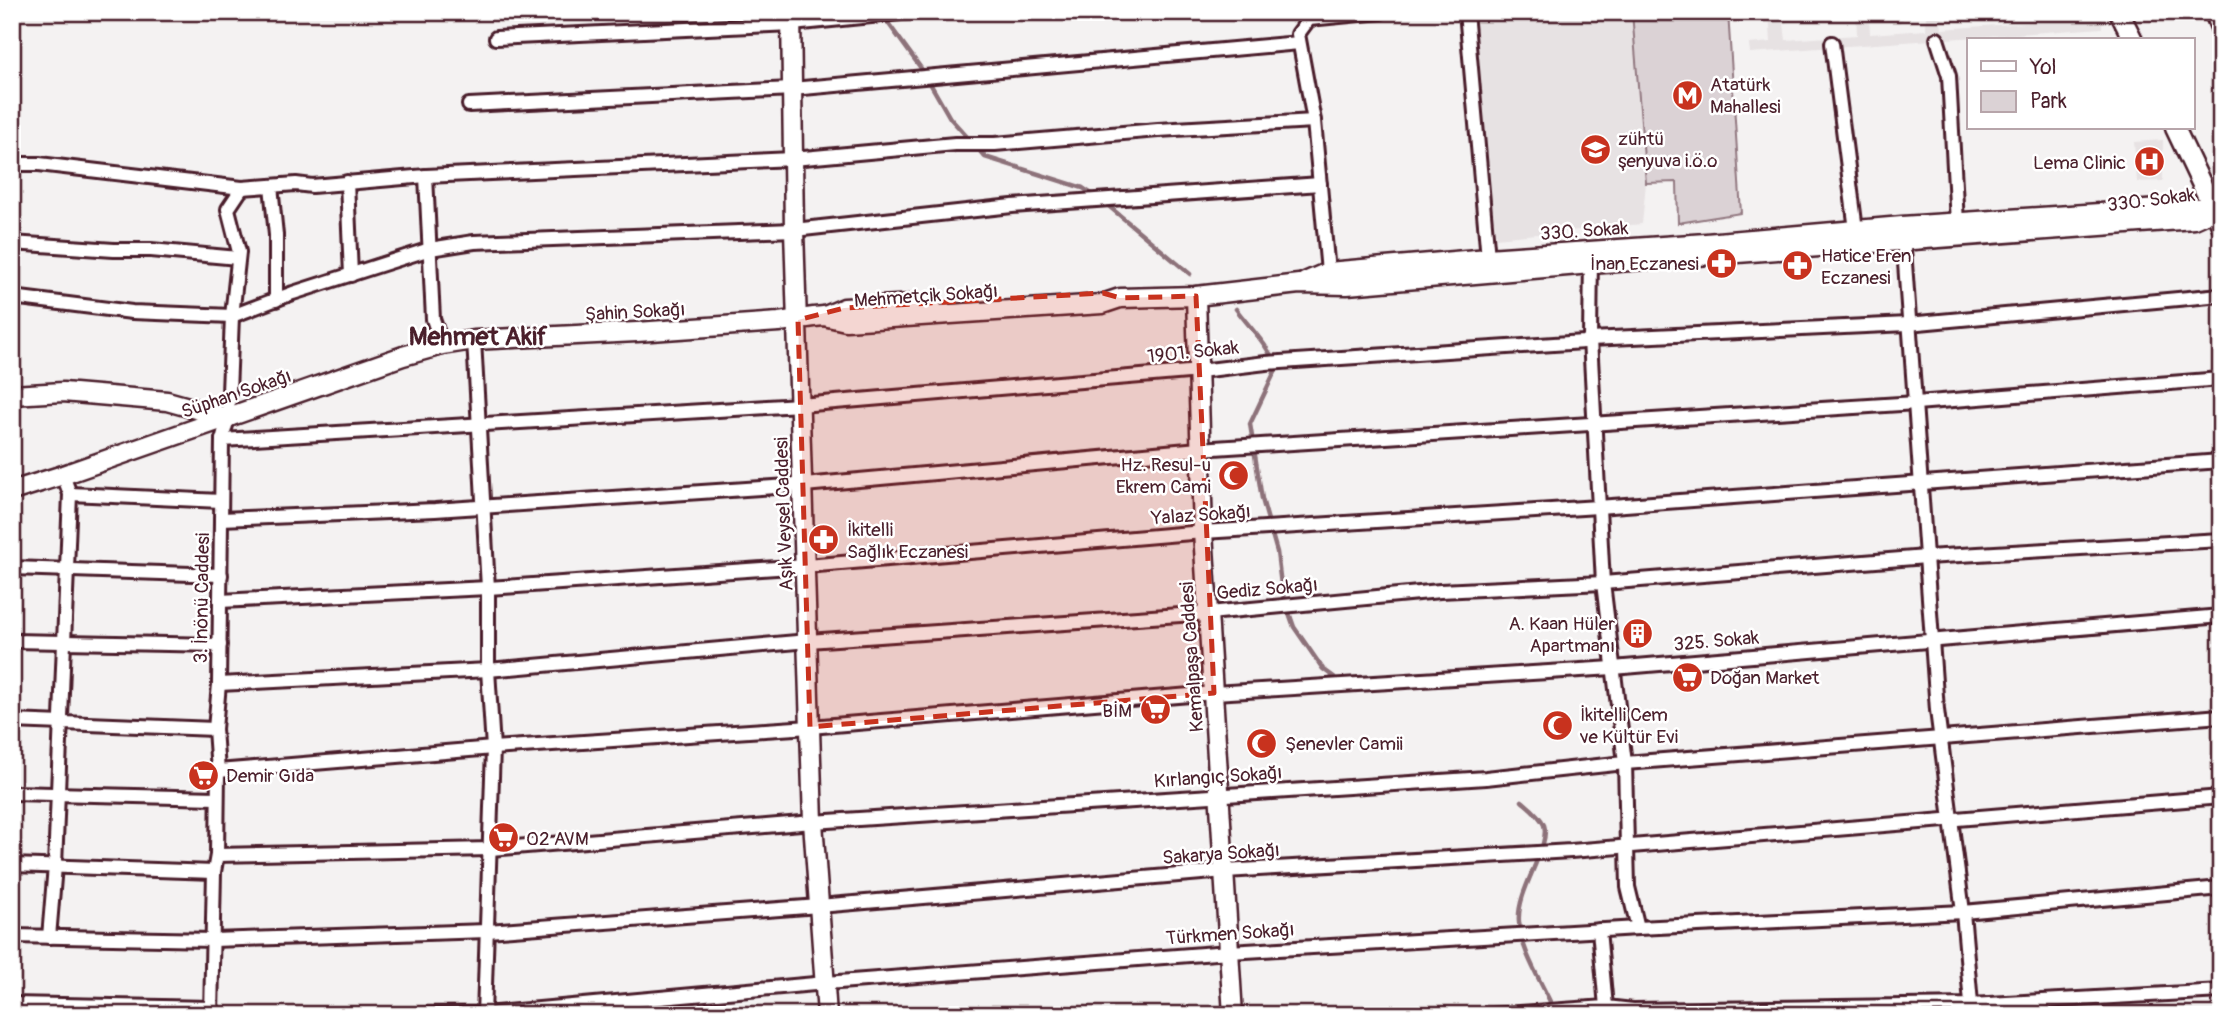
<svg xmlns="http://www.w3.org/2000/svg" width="2233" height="1027" viewBox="0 0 2233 1027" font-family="Pangolin,sans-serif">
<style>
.built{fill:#e7e2e3;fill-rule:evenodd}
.green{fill:#dbd2d5;stroke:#927880;stroke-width:2}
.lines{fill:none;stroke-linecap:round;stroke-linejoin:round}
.stream{stroke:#8d727a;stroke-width:4.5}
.street-casing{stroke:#4a1f2b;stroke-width:18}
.secondary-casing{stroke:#4a1f2b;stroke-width:23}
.street{stroke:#fff;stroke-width:12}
.secondary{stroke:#fff;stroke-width:18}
.marked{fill:#c8321e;fill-opacity:0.2;stroke:#c8321e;stroke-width:5;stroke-dasharray:14 9;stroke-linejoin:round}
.labels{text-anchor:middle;stroke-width:5;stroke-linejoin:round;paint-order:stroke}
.poi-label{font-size:19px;fill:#4a1f2b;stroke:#fff;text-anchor:start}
.street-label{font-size:19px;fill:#4a1f2b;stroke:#fff}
.district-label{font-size:26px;font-weight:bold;fill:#4a1f2b;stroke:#fff}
</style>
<rect width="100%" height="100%" fill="#f4f2f2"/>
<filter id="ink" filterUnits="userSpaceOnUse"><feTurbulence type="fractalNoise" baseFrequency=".0143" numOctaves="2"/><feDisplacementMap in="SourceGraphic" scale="14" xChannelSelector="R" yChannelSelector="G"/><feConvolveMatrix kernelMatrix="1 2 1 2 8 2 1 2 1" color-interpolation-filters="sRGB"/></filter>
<g filter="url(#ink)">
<g class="built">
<polygon points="1619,12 1632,12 1646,183 1642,224 1496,238 1482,130 1472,23"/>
<path d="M1769 12H1794L1796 17 1784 24 1786 40 1857 35 1856 12H1943L1940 14 1942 29 2065 20V12H2079L2080 20 2102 19V28L1750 53 1749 44 1771 42ZM1909 14H1926V30L1870 34 1869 17 1883 16 1890 22 1899 23Z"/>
<polygon points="2163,140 2163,181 2137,182 2134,142"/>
</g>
<polygon class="green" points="1632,12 1728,12 1741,213 1678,223 1677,182 1646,183"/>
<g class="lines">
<g class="stream">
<polyline points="883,16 923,71 950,118 970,140"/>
<polyline points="976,147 985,157 1083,188 1095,196"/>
<polyline points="1105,203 1190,274"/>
<path d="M1236 309C1251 329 1267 344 1277 367L1250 424 1262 499 1277 552 1282 593 1294 627 1323 669 1334 677"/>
<path d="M1522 801C1529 807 1540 815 1544 825 1551 847 1516 890 1519 922 1521 951 1541 981 1553 1008"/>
</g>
<defs>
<g id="street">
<polyline points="1466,12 1488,258"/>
<polyline points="2211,12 2221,36"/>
<polyline points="496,38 792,24 911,12"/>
<polyline points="1937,39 1949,76 1957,223"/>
<polyline points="1832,43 1856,230"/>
<polyline points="469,105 792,89 1299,43"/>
<polyline points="12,164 39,164 242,188 296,184 312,186 426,176 793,159 955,144 995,144 1158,130 1314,121"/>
<polyline points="426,176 433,319 442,345"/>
<polyline points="347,182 351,275"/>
<polyline points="271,186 276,235 276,300"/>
<polyline points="1903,235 1937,710 1963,912 1972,1015"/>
<polyline points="12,243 114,250 151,250 238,258"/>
<polyline points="1591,256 1590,339 1603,583 1625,763 1628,887 1638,928"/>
<polyline points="1328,272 1314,121 1298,34 1309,19 1381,12"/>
<polyline points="12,297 132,312 232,316 293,293 430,249 474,242 794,230 1012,206 1320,184"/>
<polyline points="474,340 488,588 488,670 493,748 484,1015"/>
<polyline points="222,440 800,405 1200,371 1266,363 1584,342 1590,339 1908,324 2221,295"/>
<polyline points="70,494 221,501"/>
<polyline points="221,519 435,510 804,485 1199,449 1916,403 2221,379"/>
<polyline points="12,568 221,575"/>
<polyline points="220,601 488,588 806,566 1203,532 1598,507 2221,461"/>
<polyline points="12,641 220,645"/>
<polyline points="219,684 488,670 808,641 1209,613 1440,591 1603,583 1926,557 2221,540"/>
<polyline points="12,721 215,729"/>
<polyline points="218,771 493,748 810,727 1214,693 1613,668 2221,616"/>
<polyline points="12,793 217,798"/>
<polyline points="217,855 490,849 813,822 1486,778 1625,763 2221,716"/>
<polyline points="12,865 214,872"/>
<polyline points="1599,930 1606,1007"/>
<polyline points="12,936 213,940 487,931 819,906 1225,871 1571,851 2221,797"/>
<polyline points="49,937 55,866 70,494 63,475"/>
<polyline points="12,1004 212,1008"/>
<polyline points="211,1015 214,872 217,855 218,771 215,729 219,684 222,440 228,418 232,316 239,252 228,209 242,188"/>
<polyline points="421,1015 484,1014 826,983 1229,952 1638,928 1963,912 2221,888"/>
<polyline points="1491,1015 1606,1007 1633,1010 1971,1005 2221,991"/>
</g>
<g id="secondary">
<polyline points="791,12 794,230 813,822 827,1015"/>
<polyline points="2119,12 2133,40"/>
<polyline points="2175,128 2221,225"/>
<polyline points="1305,282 1328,272 1488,258 1706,243 1902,226 2190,207 2214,210"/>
<polyline points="1196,296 1203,532 1233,1015"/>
<polyline points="825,316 844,308 932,303"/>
<polyline points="12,395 63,392 167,401 228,418"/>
<polyline points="12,491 63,475 403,356 442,345 474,340 637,332 779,322 814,317 824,316 846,321 1102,304 1120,298 1196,296 1299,284 1347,285 1591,264 2194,219 2214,210"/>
</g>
</defs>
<use href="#street" class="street-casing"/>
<use href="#secondary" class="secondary-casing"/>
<use href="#street" class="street"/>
<use href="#secondary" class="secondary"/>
</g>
</g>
<path class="marked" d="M1103 293 1120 298 1196 296 1214 693 810 727 798 320 844 308Z"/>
<defs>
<symbol id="metro-disc" viewBox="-11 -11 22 22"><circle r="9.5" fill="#c8321e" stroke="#fff"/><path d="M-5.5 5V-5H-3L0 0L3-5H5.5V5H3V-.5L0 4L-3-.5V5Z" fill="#fff"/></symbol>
<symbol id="school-disc" viewBox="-11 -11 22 22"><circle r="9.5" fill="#c8321e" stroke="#fff"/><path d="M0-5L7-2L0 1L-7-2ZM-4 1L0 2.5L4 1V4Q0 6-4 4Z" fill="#fff"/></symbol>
<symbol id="hospital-disc" viewBox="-11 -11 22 22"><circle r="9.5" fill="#c8321e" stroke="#fff"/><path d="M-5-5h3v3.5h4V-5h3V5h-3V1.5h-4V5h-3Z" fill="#fff"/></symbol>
<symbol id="pharmacy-disc" viewBox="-11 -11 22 22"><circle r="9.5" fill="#c8321e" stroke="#fff"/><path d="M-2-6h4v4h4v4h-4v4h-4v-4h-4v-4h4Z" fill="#fff"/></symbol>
<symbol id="mosque-disc" viewBox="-11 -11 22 22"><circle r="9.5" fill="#c8321e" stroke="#fff"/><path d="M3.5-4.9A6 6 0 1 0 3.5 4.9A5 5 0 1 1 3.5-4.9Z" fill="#fff"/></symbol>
<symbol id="building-disc" viewBox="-11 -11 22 22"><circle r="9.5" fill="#c8321e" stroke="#fff"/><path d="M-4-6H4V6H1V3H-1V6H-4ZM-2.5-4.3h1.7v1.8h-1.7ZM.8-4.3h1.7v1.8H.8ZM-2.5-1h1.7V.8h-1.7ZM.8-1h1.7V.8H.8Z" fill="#fff"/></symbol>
<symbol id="supermarket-disc" viewBox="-11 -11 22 22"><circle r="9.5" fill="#c8321e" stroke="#fff"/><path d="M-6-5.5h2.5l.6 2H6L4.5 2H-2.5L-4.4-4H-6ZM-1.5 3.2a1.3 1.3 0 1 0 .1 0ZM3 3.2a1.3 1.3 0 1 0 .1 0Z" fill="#fff"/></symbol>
</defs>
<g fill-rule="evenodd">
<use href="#metro-disc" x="1670" y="78" width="35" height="35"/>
<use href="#school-disc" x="1578" y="132" width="35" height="35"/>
<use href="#hospital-disc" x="2132" y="144" width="35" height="35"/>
<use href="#pharmacy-disc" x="1704" y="246" width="35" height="35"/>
<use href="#pharmacy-disc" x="1780" y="248" width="35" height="35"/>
<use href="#mosque-disc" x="1216" y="458" width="35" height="35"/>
<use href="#pharmacy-disc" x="806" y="522" width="35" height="35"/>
<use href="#building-disc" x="1620" y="616" width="35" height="35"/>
<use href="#supermarket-disc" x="1670" y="660" width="35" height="35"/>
<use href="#supermarket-disc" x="1138" y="692" width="35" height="35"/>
<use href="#mosque-disc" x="1540" y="708" width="35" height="35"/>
<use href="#mosque-disc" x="1244" y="726" width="35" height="35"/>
<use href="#supermarket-disc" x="186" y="758" width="35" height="35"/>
<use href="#supermarket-disc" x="486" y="820" width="35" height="35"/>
</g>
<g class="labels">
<g class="poi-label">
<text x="1710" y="91">Atatürk<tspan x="1710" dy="22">Mahallesi</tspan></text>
<text x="1618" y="145">zühtü<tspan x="1618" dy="22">şenyuva i.ö.o</tspan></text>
<text x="2126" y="169" text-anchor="end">Lema Clinic</text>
<text x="1821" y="262">Hatice Eren<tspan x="1821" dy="22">Eczanesi</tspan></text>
<text x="1699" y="270" text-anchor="end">İnan Eczanesi</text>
<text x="1211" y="471" text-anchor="end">Hz. Resul-u<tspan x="1211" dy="22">Ekrem Cami</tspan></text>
<text x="847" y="536">İkitelli<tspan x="847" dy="22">Sağlık Eczanesi</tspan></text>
<text x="1615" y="630" text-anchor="end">A. Kaan Hüler<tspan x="1615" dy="22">Apartmanı</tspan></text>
<text x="1710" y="684">Doğan Market</text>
<text x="1132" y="717" text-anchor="end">BİM</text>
<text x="1580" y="721">İkitelli Cem<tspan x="1580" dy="22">ve Kültür Evi</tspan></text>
<text x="1285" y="750">Şenevler Camii</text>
<text x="226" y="782">Demir Gıda</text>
<text x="526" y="845">02 AVM</text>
</g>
<g class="street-label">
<text transform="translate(2151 199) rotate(-7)" y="7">330. Sokak</text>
<text transform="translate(1584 230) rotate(-4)" y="7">330. Sokak</text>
<text transform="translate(926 295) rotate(-4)" y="7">Mehmetçik Sokağı</text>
<text transform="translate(635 311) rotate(-3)" y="7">Şahin Sokağı</text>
<text transform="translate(1193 351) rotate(-6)" y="7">1901. Sokak</text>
<text transform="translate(236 393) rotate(-19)" y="7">Süphan Sokağı</text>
<text transform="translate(783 514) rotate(-92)" y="7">Aşık Veysel Caddesi</text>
<text transform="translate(1201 514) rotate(-4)" y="7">Yalaz Sokağı</text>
<text transform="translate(1267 588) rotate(-5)" y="7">Gediz Sokağı</text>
<text transform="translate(201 598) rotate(-89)" y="7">3. İnönü Caddesi</text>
<text transform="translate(1716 640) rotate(-5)" y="7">325. Sokak</text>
<text transform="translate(1191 657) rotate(-94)" y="7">Kemalpaşa Caddesi</text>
<text transform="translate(1218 776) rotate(-4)" y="7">Kırlangıç Sokağı</text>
<text transform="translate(1221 853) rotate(-4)" y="7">Sakarya Sokağı</text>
<text transform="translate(1230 933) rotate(-4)" y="7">Türkmen Sokağı</text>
</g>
<g class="district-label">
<text x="478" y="345">Mehmet Akif</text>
</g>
</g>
<rect width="2233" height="1027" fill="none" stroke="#fff" stroke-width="42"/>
<rect x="21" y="21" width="2191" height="985" fill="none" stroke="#4a1f2b" stroke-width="2.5" filter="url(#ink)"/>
<rect x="1967" y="38" width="228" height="91" fill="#ffffff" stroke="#b7a5aa" stroke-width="2"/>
<rect x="1981" y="61" width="35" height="10" fill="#ffffff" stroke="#b7a5aa" stroke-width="2"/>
<text x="2030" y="74" font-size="21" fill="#4a1f2b">Yol</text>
<rect x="1981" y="91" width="35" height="21" fill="#dbd2d5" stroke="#b7a5aa" stroke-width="2"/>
<text x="2030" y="108" font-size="21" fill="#4a1f2b">Park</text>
</svg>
